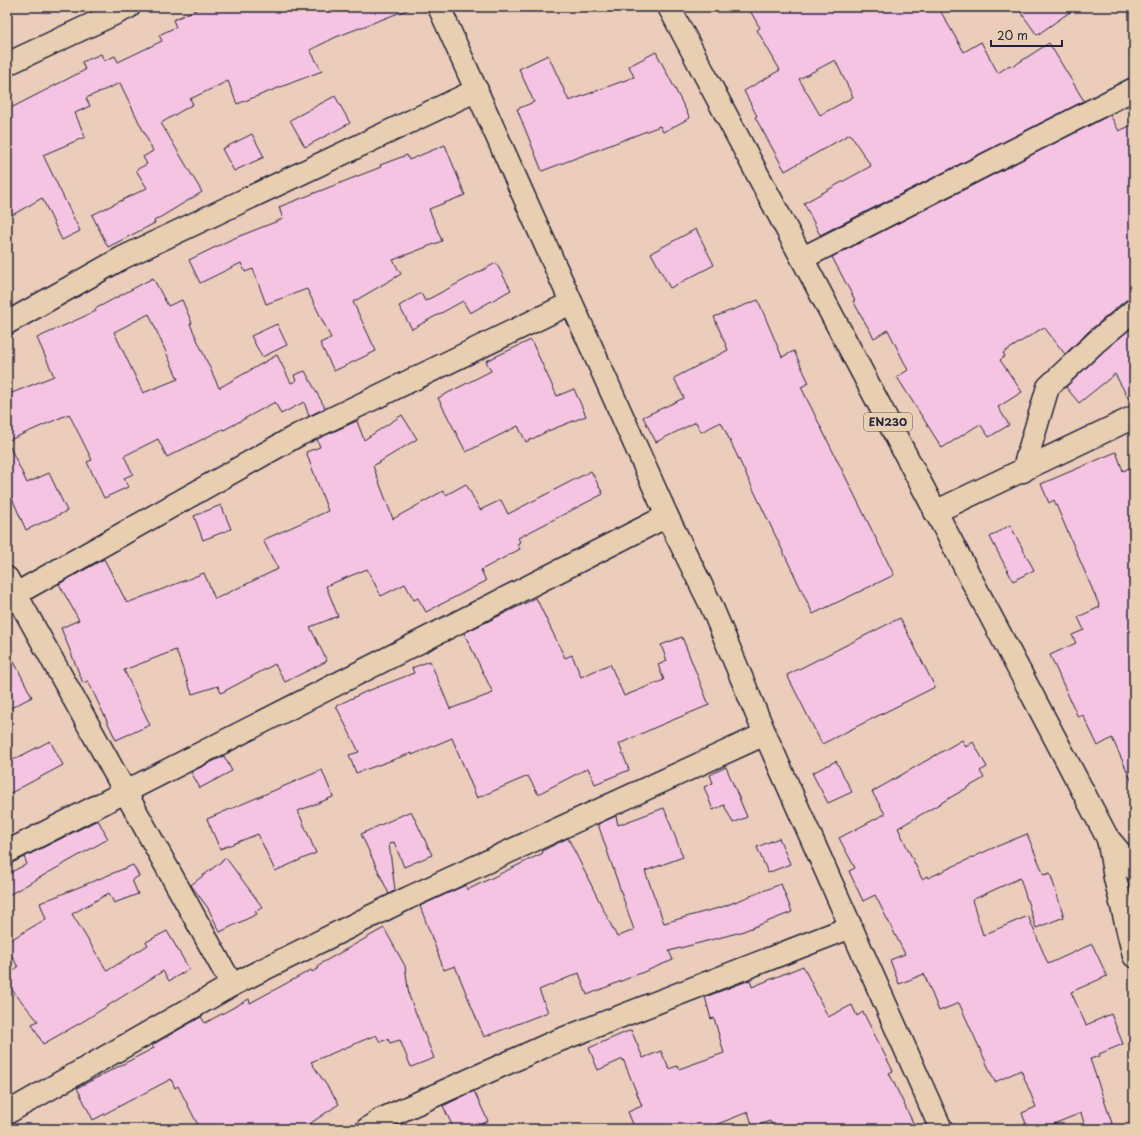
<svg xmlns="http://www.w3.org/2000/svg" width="1141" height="1136" viewBox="0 0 1141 1136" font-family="'Playpen Sans',sans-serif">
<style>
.building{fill:#f6c4e3;stroke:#22223b;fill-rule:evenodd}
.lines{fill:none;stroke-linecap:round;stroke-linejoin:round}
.minor-casing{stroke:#22223b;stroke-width:25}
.major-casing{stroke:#22223b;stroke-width:25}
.minor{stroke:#e9cfb1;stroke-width:22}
.major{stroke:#e9cfb1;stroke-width:22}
.labels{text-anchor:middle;stroke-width:3;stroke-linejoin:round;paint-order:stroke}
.shield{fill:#e9cfb1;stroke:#5e565e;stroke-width:1}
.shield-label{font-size:11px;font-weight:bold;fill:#22223b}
</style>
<rect width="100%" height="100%" fill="#eccdbb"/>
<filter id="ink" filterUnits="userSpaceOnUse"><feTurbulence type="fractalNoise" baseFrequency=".025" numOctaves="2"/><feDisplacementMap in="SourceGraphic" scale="8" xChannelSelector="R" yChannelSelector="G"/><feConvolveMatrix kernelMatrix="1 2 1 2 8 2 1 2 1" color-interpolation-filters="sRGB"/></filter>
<g filter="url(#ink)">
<g class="building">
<polygon points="202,7 409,7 409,9 336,37 310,50 322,71 237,104 228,81 190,99 193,104 161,123 202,192 154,221 155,223 108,247 92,215 147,188 136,170 147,164 143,157 153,151 120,83 86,98 90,106 75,113 85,137 43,155 80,231 62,240 42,198 7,218 7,110 85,70 82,62 101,54 104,61 115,56 118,62 162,41 159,35 176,27 173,20"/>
<path d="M748 7H938L964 52 981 42 998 73 1010 65 1012 67 1049 43 1084 101 820 235 804 203 871 166 850 134 785 171 755 117 757 116 744 91 780 70 757 30 760 28ZM835 60 853 97 820 115 799 79Z"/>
<polygon points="1017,7 1077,7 1037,35"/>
<polygon points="656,52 690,118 663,132 660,126 542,171 517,109 534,102 519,69 548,55 569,101 634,77 629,66"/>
<polygon points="335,96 350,123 305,147 290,120"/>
<polygon points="1110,115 1119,131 1134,124 1134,298 1126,300 1089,331 1065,354 1044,327 1003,353 1005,356 1000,360 1022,392 998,407 1009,425 989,437 980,424 942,448 897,377 908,370 888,330 874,338 853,301 855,300 832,257"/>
<polygon points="252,134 264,157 234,171 222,149"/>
<polygon points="445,145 465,195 429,209 442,241 393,260 401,274 353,302 376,351 334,371 320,343 331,338 307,289 266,304 253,269 245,272 241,263 200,283 189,260 232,239 283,219 279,207 381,167 380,165 407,155 409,160"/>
<polygon points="696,229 714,265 670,288 651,253"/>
<polygon points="496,263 511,290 470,313 463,301 412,329 399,306 421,293 425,301"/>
<path d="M153 278 168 306 182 300 192 323 190 324 219 388 277 355 291 383 296 381 294 375 305 371 325 408 309 416 304 402 281 414 275 402 224 430 223 429 167 457 158 439 124 456 133 474 124 478 128 487 104 498 87 462 92 460 69 414 7 441V395L54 376 37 338 96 311 95 309ZM149 314 178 379 143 393 114 332Z"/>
<polygon points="758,300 782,357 794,351 809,383 801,387 894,575 813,614 721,422 701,432 696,422 656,442 643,417 684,398 674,378 728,350 714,317"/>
<polygon points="277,324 287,345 262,357 251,336"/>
<polygon points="1134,326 1134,405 1132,405 1115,374 1079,403 1066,387 1105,350"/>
<polygon points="531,340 557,396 574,389 586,416 548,431 526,442 518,426 466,452 438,398 491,371 486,361"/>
<polygon points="402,415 417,439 373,466 393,519 443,491 446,495 466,484 480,510 501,500 508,514 591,471 603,494 518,538 520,542 517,544 520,549 481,570 486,581 426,612 418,598 414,600 405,584 381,596 367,569 326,586 338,616 310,627 327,661 285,682 275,664 221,693 218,686 192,694 176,650 124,670 150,725 116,740 88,681 83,683 61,628 79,620 59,584 104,559 127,603 204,573 215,599 278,569 263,540 328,511 306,452 320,447 317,439 357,421 364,440"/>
<polygon points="7,441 27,483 49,473 67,511 26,530 7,487"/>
<polygon points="1116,452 1123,471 1134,466 1134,786 1112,738 1098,746 1083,715 1078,717 1050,655 1076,643 1072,635 1084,630 1078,617 1100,607 1054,500 1049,503 1041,484"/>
<polygon points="221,505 231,529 203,540 194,516"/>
<polygon points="1010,525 1034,570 1013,581 990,537"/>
<polygon points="536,598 565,658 572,655 581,677 610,664 624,696 664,680 658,665 667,661 661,645 682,637 709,705 656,727 619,744 629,770 595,784 588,768 538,794 528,776 477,798 452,738 412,755 412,753 356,773 349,755 359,752 336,706 365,692 414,673 412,668 430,661 450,709 493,693 464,633"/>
<polygon points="900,618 935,687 822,744 787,675"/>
<polygon points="7,648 32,697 7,710"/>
<polygon points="962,740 966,747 973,742 987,767 980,771 984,778 898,828 922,879 927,876 928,878 993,848 1027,834 1044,875 1050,873 1064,917 1036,928 1020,878 972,900 983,935 1028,916 1048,964 1092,944 1107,976 1071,992 1086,1025 1111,1014 1123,1044 1099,1054 1100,1056 1090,1059 1114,1129 1086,1129 1081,1113 1041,1129 1028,1129 1022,1113 1036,1107 1021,1070 995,1082 959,1003 939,1011 924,974 899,984 890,960 905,954 875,895 863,901 849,871 855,868 839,838 885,814 872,792"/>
<polygon points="50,741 63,765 7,795 7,763"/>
<polygon points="224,756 232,771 200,788 191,772"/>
<polygon points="836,761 852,792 828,803 812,773"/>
<polygon points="726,767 747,817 733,823 724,805 713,810 704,787 713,783 710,775"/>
<polygon points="322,770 333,797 298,811 316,853 275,871 258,834 220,849 207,819"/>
<polygon points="664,808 683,857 645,871 664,923 722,907 781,884 792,912 741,932 669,951 673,960 587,995 579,973 539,990 548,1012 484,1037 455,966 444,970 420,906 466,885 467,890 543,853 542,851 568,838 617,937 634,930 598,824 616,816 618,825"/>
<polygon points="411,811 432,855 404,867 394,842 389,844 395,890 389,894 361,834"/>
<polygon points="98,820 108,839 7,896 7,874 27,864 24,857"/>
<polygon points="779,838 790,864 768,873 757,847"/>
<polygon points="226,858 263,908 255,911 257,914 220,932 208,908 191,885"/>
<polygon points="133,865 139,876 132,880 138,894 114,903 109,893 72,914 107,971 148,945 146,942 167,931 189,969 169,981 163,971 82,1022 43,1044 32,1024 38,1021 7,984 7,977 18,967 7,947 7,942 46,919 40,903"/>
<polygon points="384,928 405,966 409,996 434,1058 411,1067 400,1040 390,1043 388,1039 380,1042 376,1035 311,1062 339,1104 302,1129 200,1129 178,1086 175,1088 171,1079 93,1120 77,1088 154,1048 152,1045 201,1017 205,1023 249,999 250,1003 311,970 312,972 319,968 318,966 322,964 320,964"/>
<polygon points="803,966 828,1017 852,1005 857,1016 863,1012 893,1071 889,1073 916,1129 775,1129 770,1121 753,1127 748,1112 705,1129 635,1129 628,1112 642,1106 623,1059 598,1070 589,1048 631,1030 643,1058 661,1051 669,1069 677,1066 679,1069 724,1053 714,1018 711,1019 705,997 750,980 752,987"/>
<polygon points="474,1091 488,1121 470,1129 454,1129 443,1106"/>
</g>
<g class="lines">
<defs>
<g id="minor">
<polyline points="439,7 667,516 711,605 765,734 941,1129"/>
<polyline points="7,64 129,7"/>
<polyline points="803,258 1134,89"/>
<polyline points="7,323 122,258 477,90"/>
<polyline points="1023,471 1048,387 1097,341 1134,310"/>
<polyline points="935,512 1134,417"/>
<polyline points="7,578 232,985"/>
<polyline points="7,599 298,435 571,303"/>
<polyline points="7,852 667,516"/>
<polyline points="7,1113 232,985 408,898 765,734"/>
<polyline points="367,1129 380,1120 552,1043 851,927"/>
</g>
<g id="major">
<path d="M669 7C816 283 961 561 1107 837L1134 869"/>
<polyline points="1108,838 1115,878 1134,956"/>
</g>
</defs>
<use href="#minor" class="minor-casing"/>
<use href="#major" class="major-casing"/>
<use href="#minor" class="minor"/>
<use href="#major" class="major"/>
</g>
</g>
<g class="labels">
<rect class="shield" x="864" y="413" width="48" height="18" rx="3"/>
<g class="shield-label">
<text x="888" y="426">EN230</text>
</g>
</g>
<rect width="1141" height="1136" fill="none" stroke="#e9cfb1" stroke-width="24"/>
<rect x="12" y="12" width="1117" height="1112" fill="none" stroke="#22223b" stroke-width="1.5" filter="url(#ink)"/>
<path d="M991 40v6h71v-6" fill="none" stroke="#22223b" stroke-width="2"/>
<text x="997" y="40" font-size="12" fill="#22223b" stroke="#e9cfb1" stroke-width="3" paint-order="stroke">20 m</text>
</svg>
